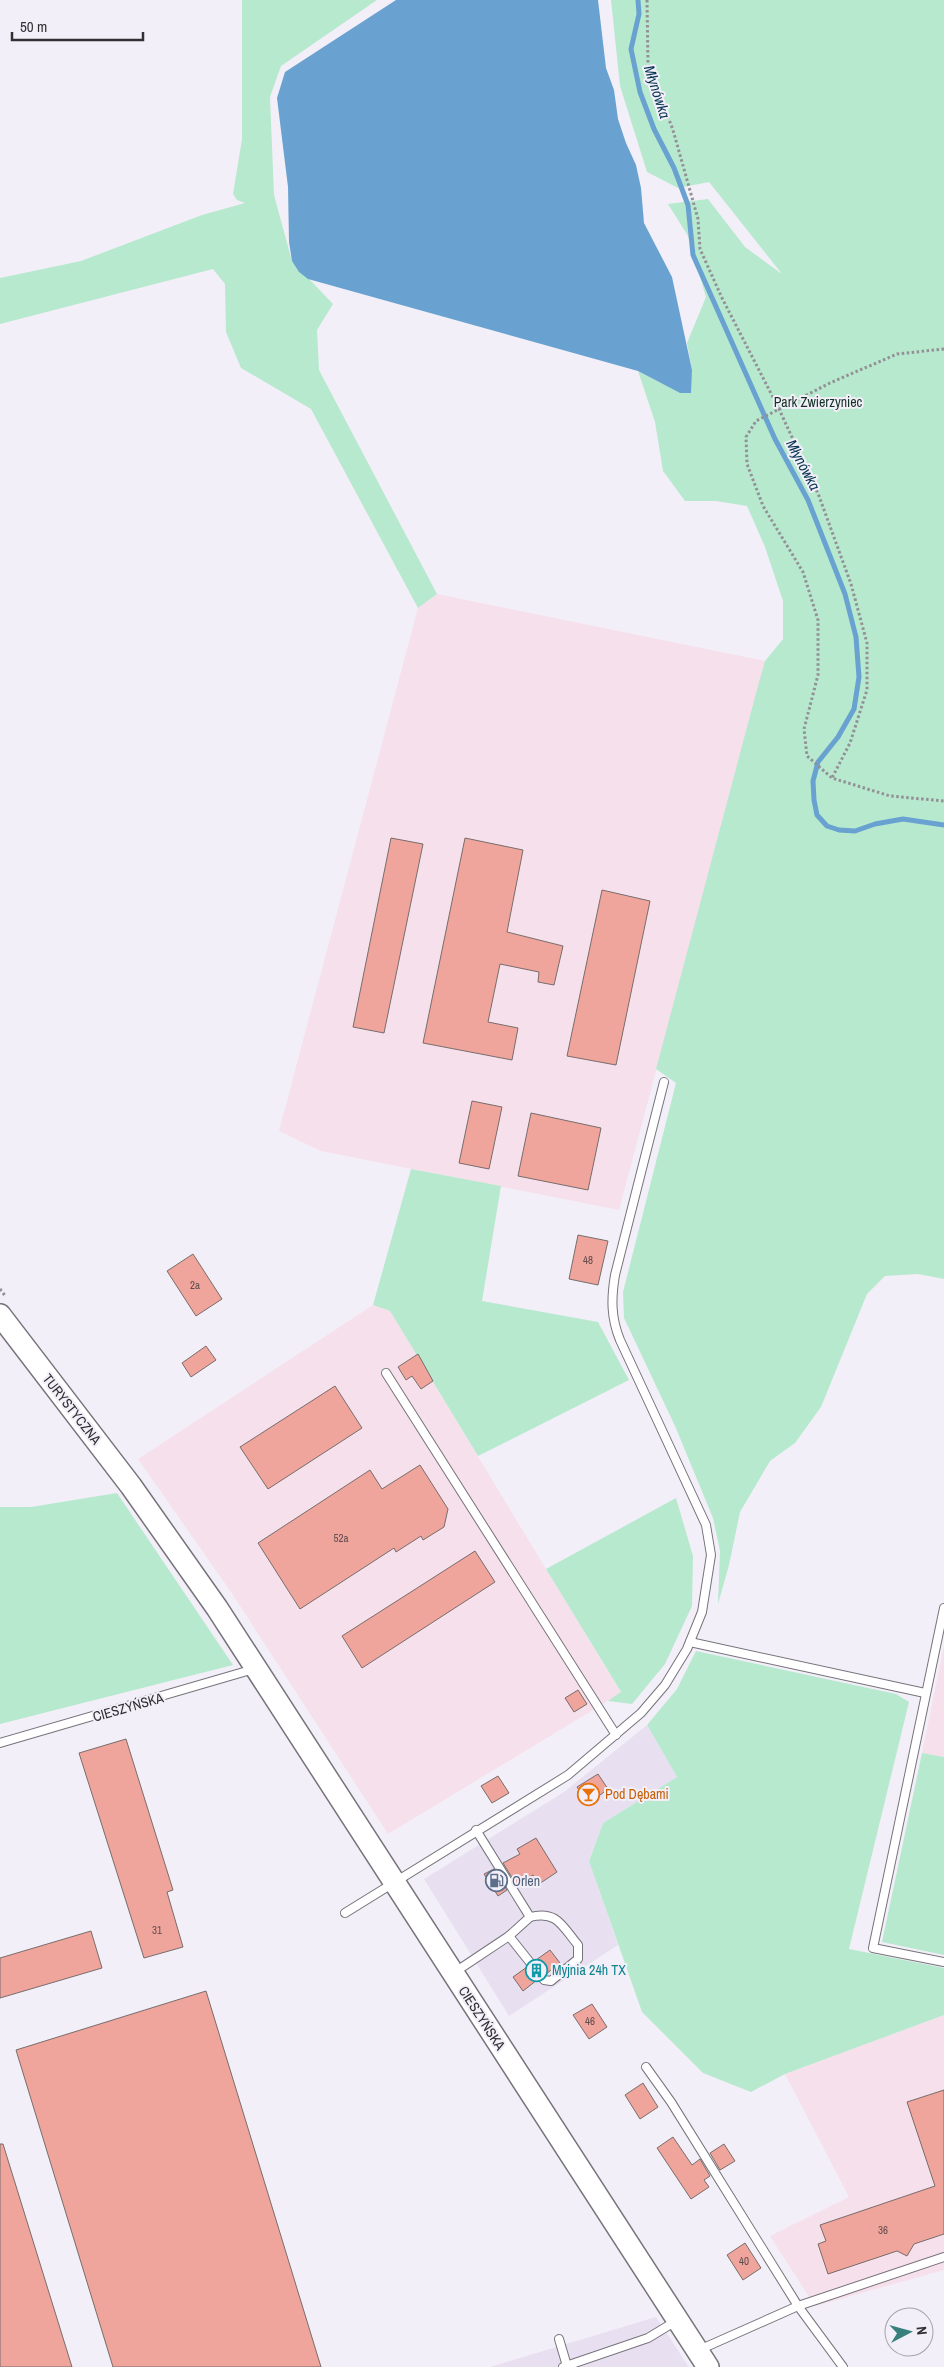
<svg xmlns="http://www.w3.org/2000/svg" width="944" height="2367" viewBox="0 0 944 2367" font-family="'Archivo Narrow',sans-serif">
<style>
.built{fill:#e8e0f1}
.industrial{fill:#f6e0ec}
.green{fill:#b7e9cf}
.water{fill:#69a2d0}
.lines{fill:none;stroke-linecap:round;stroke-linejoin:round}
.stream{stroke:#69a2d0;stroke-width:5}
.building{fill:#efa49c;stroke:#786d6c}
.service-casing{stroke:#77737b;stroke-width:10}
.secondary-casing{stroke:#77737b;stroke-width:24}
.path{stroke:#939096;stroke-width:3;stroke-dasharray:2.5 2.5;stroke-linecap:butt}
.service{stroke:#fff;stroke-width:8}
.secondary{stroke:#fff;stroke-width:21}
.labels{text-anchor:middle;stroke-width:4;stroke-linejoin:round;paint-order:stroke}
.number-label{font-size:11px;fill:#614d4e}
.park-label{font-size:14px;fill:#123324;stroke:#f3eff8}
.street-label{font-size:14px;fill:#323034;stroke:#f3eff8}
.food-label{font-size:14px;fill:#c56008;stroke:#f3eff8;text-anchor:start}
.service-label{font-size:14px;fill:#4e5e75;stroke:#f3eff8;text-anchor:start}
.culture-label{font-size:14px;fill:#0d838f;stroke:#f3eff8;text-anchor:start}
.water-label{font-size:15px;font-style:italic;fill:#073654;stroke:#f3eff8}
</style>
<rect width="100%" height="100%" fill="#f3eff8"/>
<g class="built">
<polygon points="647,1725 677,1777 603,1823 589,1860 618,1945 509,2016 424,1879 564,1792"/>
<polygon points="656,2317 689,2367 490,2367"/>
</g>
<g class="industrial">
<polygon points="437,594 765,661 619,1210 321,1151 279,1131 418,608"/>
<polygon points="373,1305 390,1311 621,1693 388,1834 231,1592 138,1459"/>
<polygon points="944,1646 944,1757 922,1753"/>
<polygon points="944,2015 944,2270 815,2306 770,2236 849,2197 785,2074"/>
</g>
<g class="green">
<polygon points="242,0 377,0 281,66 270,97 274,195 292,261 333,304 317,330 319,370 437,594 418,608 311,409 241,368 226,332 225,284 213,269 0,324 0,278 81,261 202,215 245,203 237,200 233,194 242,139"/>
<polygon points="611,0 944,0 944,1279 918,1274 885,1276 867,1294 821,1407 795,1443 770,1461 740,1512 729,1565 718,1604 720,1551 713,1518 675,1426 624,1318 623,1292 676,1083 656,1069 759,682 765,661 783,639 783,601 765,547 747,506 716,501 685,501 663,471 655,422 638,371 680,393 692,370 687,343 706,297 688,236 668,204 708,199 745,247 782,274 709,182 678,188 647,172 620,86"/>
<polygon points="411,1169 501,1186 482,1301 598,1322 629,1380 478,1456 390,1311 373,1305"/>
<polygon points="117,1493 233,1665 0,1724 0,1507 31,1507"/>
<polygon points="676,1498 693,1556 692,1606 665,1664 632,1704 608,1701 621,1692 546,1569"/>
<polygon points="696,1651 896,1694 909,1702 849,1949 944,1968 944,2015 785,2074 751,2092 703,2073 642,2012 589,1861 603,1823 677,1777 647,1725 677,1689"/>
<polygon points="922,1753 944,1757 944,1955 882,1942"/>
</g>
<polygon class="water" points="396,0 598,0 606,68 614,90 618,119 626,143 636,165 641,188 644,223 672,277 692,370 691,393 680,393 638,371 308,279 299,272 292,261 289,242 288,187 277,98 285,72"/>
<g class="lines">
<polyline class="stream" points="638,0 639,14 631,49 640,92 654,129 674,168 688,205 693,255 775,439 808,500 845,594 856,637 859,677 854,709 838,737 818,762 813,781 814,800 817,815 827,826 839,830 855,831 875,824 903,819 944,825"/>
</g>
<g class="building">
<polygon points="391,838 423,844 384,1033 353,1027"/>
<polygon points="465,838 523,850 507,932 563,946 554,985 538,982 539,972 500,964 488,1022 518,1028 512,1060 423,1043"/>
<polygon points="602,890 650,901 616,1065 567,1056"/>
<polygon points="472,1101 502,1107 489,1169 459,1163"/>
<polygon points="531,1113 601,1128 588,1190 518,1176"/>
<polygon points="578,1235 608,1241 598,1285 569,1279"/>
<polygon points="193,1254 222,1299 196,1316 167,1271"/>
<polygon points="206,1346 216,1360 191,1377 182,1363"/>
<polygon points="418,1354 433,1381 421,1389 412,1376 406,1380 398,1367"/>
<polygon points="335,1386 362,1428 268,1489 240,1447"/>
<polygon points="420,1465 448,1509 444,1527 423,1540 421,1536 396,1552 394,1548 300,1609 258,1543 370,1470 382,1489"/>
<polygon points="475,1551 495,1582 362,1668 342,1636"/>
<polygon points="578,1690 587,1704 574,1712 565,1698"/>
<polygon points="126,1739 173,1890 167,1892 183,1947 144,1958 79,1753"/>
<polygon points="598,1774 608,1789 588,1804 577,1787"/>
<polygon points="498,1776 509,1793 492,1803 481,1786"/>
<polygon points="536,1838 557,1872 539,1884 533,1875 516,1884 503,1863 520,1854 517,1849"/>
<polygon points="494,1869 507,1890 498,1896 484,1874"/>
<polygon points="91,1931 102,1968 0,1998 0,1958"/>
<polygon points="550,1950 560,1963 546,1974 536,1960"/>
<polygon points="527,1967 537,1980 523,1991 513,1977"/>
<polygon points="206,1991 321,2367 113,2367 16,2050"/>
<polygon points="592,2004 607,2027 589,2039 573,2015"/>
<polygon points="643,2083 658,2107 640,2119 625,2095"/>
<polygon points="944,2090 944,2234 914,2244 907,2256 897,2251 828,2274 818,2244 826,2241 820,2225 935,2186 907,2102"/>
<polygon points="673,2137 692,2165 700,2159 710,2176 704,2180 709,2187 691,2199 657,2148"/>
<polygon points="0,2144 3,2144 72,2367 0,2367"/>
<polygon points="724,2144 735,2161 720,2170 710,2153"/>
<polygon points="745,2243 761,2268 743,2280 727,2255"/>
</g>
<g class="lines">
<defs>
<g id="service">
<polyline points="386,1373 616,1735"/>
<polyline points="944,1608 873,1948 944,1962"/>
<polyline points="690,1642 925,1693"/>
<polyline points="0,1743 254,1669"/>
<path d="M345 1913 568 1775 641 1713 665 1685 687 1649 702 1612 711 1555 706 1525 620 1340C611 1318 611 1299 615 1275L664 1082"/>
<path d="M509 1936 544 1980 551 1981 578 1959V1945C562 1926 557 1910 530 1917"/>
<polyline points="455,1972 509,1936 530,1917 476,1830"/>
<polyline points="646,2067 671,2102 798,2306 843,2367"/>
<polyline points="559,2339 567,2366"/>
<polyline points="699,2350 798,2306 944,2257"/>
<polyline points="563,2367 648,2338 676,2321"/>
</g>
<polyline id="secondary" points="0,1315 131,1486 217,1608 708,2367"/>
</defs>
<use href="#service" class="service-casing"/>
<use href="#secondary" class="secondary-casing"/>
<g class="path">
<polyline points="647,0 648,65 673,130 698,219 700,249 722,298 779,409 819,496 851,584 867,643 867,690 850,743 832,778"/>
<polyline points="944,349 897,354 830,383 756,421 746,437 747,464 763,506 803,572 818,620 818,675 804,729 807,756 832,778 890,796 944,801"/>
<polyline points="0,1289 6,1297"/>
</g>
<use href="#service" class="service"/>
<use href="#secondary" class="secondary"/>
</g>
<defs>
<symbol id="bar-ring" viewBox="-11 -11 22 22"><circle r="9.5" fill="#f3eff8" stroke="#e8710a" stroke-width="1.5"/><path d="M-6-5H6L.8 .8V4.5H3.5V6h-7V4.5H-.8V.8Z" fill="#e8710a"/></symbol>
<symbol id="fuel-ring" viewBox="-11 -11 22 22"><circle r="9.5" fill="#f3eff8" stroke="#5c6f8a" stroke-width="1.5"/><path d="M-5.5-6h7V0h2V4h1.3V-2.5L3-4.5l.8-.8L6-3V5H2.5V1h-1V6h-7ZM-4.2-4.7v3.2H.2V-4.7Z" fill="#5c6f8a"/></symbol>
<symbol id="building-ring" viewBox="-11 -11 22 22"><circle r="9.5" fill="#f3eff8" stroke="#0f9aa8" stroke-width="1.5"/><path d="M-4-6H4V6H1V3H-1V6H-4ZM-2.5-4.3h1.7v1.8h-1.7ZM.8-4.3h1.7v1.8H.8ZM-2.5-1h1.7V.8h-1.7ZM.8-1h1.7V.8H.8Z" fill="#0f9aa8"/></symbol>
</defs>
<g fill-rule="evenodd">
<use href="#bar-ring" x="576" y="1782" width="25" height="25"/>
<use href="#fuel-ring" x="484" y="1868" width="25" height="25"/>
<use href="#building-ring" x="524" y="1958" width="25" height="25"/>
</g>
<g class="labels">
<g class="number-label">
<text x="588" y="1264">48</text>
<text x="195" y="1289">2a</text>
<text x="341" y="1542">52a</text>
<text x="157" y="1934">31</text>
<text x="590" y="2025">46</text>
<text x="883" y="2234">36</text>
<text x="744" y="2265">40</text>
</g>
<g class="park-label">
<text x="818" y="407">Park Zwierzyniec</text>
</g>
<g class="street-label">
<text transform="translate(72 1409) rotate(52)" y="5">TURYSTYCZNA</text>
<text transform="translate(128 1707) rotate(-16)" y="5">CIESZYŃSKA</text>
<text transform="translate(482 2018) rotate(57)" y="5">CIESZYŃSKA</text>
</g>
<g class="food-label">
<text x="605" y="1799">Pod Dębami</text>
</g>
<g class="service-label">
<text x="512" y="1886">Orlen</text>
</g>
<g class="culture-label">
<text x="552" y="1975">Myjnia 24h TX</text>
</g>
<g class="water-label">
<text transform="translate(657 92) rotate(72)" y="5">Młynówka</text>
<text transform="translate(803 465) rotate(62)" y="5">Młynówka</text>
</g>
</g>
<g transform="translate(909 2332) rotate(84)"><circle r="24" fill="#f3eff8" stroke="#a6a3aa"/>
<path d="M0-4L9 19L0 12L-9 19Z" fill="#37807d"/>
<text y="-8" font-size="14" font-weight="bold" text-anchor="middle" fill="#323034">N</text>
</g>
<path d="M12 32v8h131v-8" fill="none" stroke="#323034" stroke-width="2.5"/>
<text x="20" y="32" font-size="15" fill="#323034" stroke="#f3eff8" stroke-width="4" paint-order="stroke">50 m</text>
</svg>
